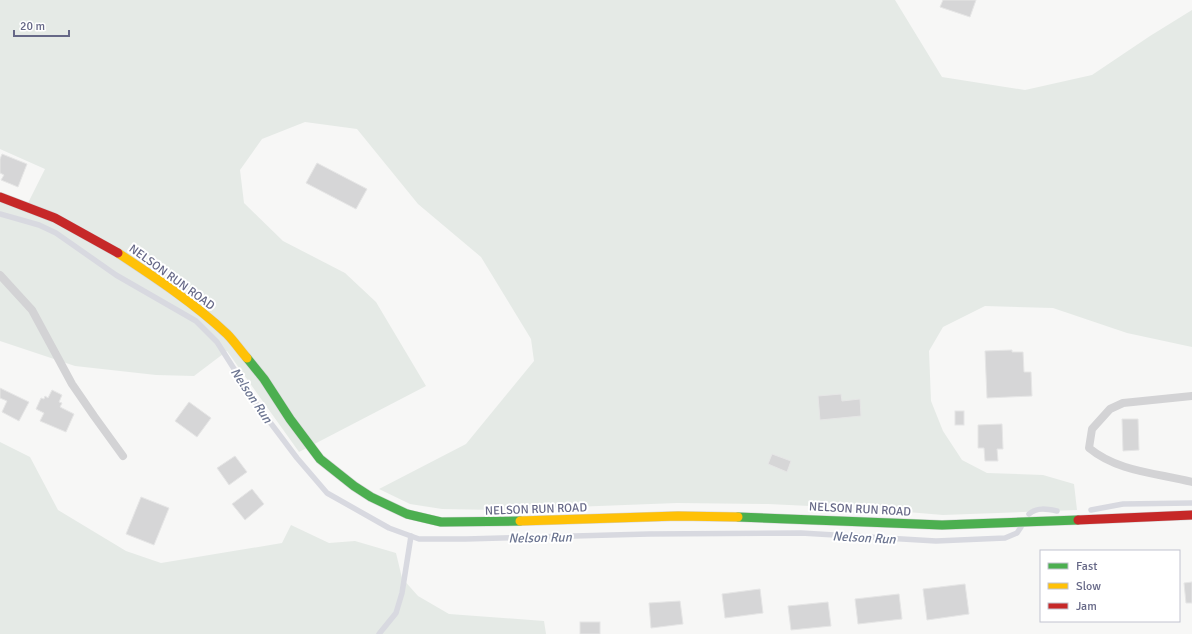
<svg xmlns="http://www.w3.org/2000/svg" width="1192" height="634" viewBox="0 0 1192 634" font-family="Signika,sans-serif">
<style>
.green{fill:#e5eae6}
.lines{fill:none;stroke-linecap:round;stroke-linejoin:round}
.stream{stroke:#d8d9e0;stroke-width:5.5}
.building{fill:#d6d6d7;stroke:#e6e6e6}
.fast-casing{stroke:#d3d3d5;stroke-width:10}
.slow-casing{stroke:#d3d3d5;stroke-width:10}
.jam-casing{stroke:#d3d3d5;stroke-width:10}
.lane{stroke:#d3d3d5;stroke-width:8}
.fast{stroke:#4caf50;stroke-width:9}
.slow{stroke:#ffc107;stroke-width:9}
.jam{stroke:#c62828;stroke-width:9}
.labels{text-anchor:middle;stroke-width:4;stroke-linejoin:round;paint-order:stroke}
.street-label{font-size:12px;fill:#666887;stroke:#fff}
.water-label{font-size:13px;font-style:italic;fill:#6c7591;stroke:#fff}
</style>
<rect width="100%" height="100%" fill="#f7f7f6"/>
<g class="green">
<polygon points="0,0 895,0 942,77 1025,90 1092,75 1150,36 1192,10 1192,347 1127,333 1053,308 985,306 943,327 929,351 931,401 943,431 962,460 987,473 1043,475 1074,484 1077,510 943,515 872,509 768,504 677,503 498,510 442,509 410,504 379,489 466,444 534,361 531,339 481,257 418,204 357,129 305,122 262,139 240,170 244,203 283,241 345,273 376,302 426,386 299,452 227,351 194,376 156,375 75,366 0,341 0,193 28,203 45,169 0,149"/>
<polygon points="0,442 30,457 58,510 126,551 161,563 282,543 291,525 329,543 355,541 396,553 402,578 418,596 449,614 544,621 546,634 0,634"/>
</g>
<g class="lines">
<g class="stream">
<polyline points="0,214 39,225 56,233 116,275 196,321 217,342 257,405 297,458 327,493 389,528 419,539 466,539 649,534 801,533 936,541 1005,538 1017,533 1021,527"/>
<polyline points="1091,510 1123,504 1192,503"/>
<path d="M1029 514C1037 507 1047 509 1057 511"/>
<polyline points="379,634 396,613 402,593 411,536"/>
</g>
</g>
<g class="building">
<polygon points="943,0 976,0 970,17 940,7"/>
<polygon points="2,154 27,164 18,187 1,180 4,175 0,173 0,159"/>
<polygon points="317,163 367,189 356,209 306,183"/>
<polygon points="1012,350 1012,352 1023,352 1024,372 1031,372 1032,396 987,398 985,351"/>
<polygon points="0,388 29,402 19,421 2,412 7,401 0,398"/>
<polygon points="52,390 62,395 59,402 62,403 60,407 74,414 66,432 40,421 44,413 36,409 41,398 44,399 45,396 48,398"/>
<polygon points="841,394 842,401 860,399 861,416 820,420 818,396"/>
<polygon points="189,402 211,418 197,437 175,421"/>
<rect x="955" y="411" width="9" height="14"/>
<polygon points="1122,419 1138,419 1139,450 1123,451"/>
<polygon points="1002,424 1003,449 997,449 998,461 985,461 984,448 978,448 978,425"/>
<polygon points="772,454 791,461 787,472 768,464"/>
<polygon points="235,456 247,472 229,485 217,468"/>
<polygon points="252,489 264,504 245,520 232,504"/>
<polygon points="141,497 169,508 154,545 126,534"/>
<polygon points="1192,582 1192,603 1186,603 1184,583"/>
<polygon points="965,584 969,614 927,620 923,589"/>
<polygon points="760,589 763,613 725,618 722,594"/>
<polygon points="899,594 902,619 858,624 855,599"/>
<polygon points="680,601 683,624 651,628 649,603"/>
<polygon points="828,602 831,626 791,630 788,606"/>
<rect x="580" y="622" width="20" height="12"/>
</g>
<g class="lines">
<defs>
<g id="fast">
<polyline points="247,358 264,379 290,419 320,459 354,486 371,497 407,514 441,522 520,521"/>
<polyline points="738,517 942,525 1078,520"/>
</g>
<g id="slow">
<path d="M118 253C156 278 194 303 227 334 234 341 240 350 247 358"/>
<polyline points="520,521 678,516 738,517"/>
</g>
<g id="jam">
<polyline points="0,197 55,218 118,253"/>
<polyline points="1078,520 1192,515"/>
</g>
</defs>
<use href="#fast" class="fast-casing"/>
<use href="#slow" class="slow-casing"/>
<use href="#jam" class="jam-casing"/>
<g class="lane">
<polyline points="0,275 32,310 72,384 94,416 123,456"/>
<path d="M1192 396 1123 403 1110 409 1092 429 1089 448C1118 472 1157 473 1192 482"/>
</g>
<use href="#fast" class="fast"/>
<use href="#slow" class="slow"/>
<use href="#jam" class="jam"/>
</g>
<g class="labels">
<g class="street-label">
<text transform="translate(172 277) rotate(36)" y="4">NELSON RUN ROAD</text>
<text transform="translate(536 509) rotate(-2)" y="4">NELSON RUN ROAD</text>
<text transform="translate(860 509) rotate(3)" y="4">NELSON RUN ROAD</text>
</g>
<g class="water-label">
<text transform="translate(252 395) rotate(56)" y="5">Nelson Run</text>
<text transform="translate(540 537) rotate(-1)" y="5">Nelson Run</text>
<text transform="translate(864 537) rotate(3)" y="5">Nelson Run</text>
</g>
</g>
<rect x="1040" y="550" width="140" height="72" fill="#ffffff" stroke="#c2c3cf"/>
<rect x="1048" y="563" width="20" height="6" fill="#4caf50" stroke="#c2c3cf"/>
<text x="1076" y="570" font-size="12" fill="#666887">Fast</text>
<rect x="1048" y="583" width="20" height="6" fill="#ffc107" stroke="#c2c3cf"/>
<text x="1076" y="590" font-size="12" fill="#666887">Slow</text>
<rect x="1048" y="603" width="20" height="6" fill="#c62828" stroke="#c2c3cf"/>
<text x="1076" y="610" font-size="12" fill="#666887">Jam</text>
<path d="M14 30v6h55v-6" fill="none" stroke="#666887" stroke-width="2"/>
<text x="20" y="30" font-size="12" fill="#666887" stroke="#ffffff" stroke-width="3" paint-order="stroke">20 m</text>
</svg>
